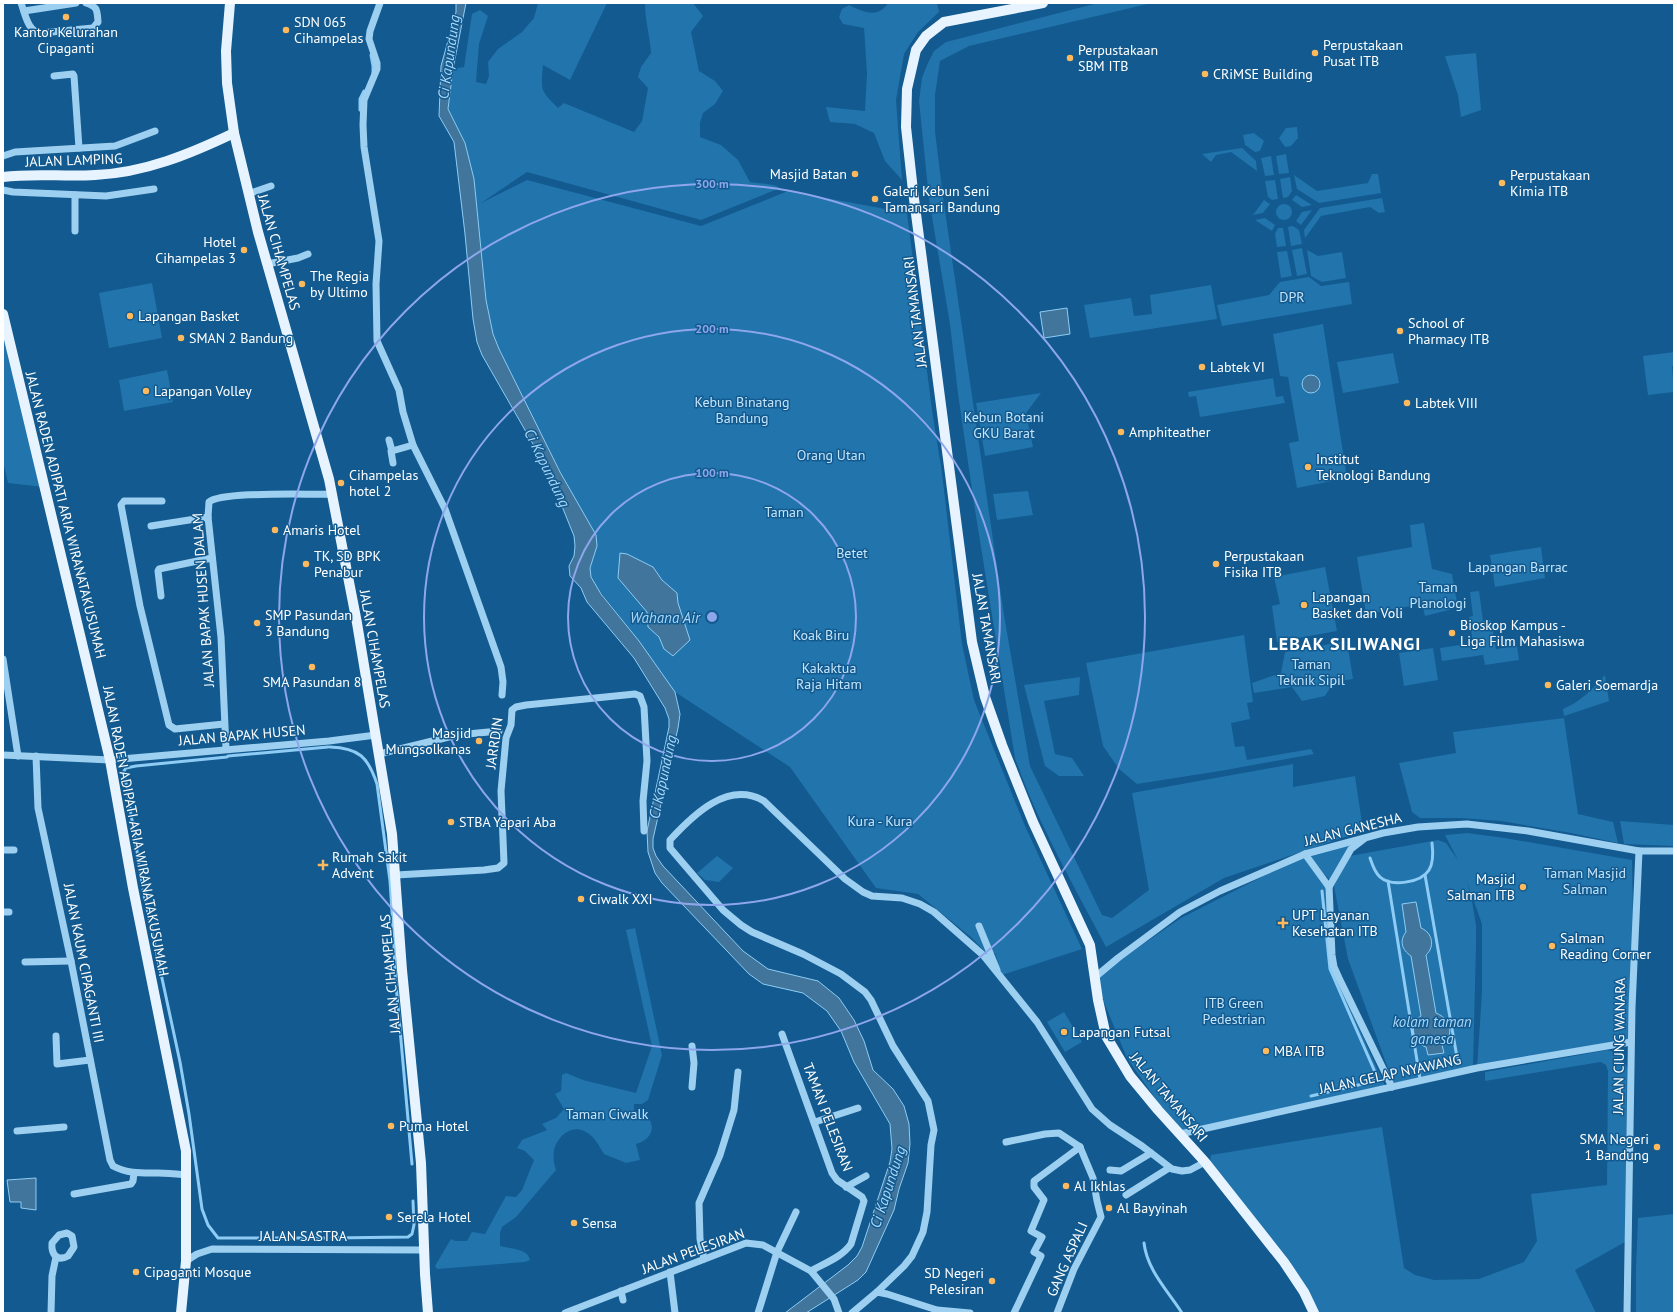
<svg xmlns="http://www.w3.org/2000/svg" width="1677" height="1316" viewBox="0 0 1677 1316" font-family="'PT Sans',sans-serif">
<style>
.green{fill:#2174ac}
.water{fill:#41759b;stroke:#8eccf5}
.lines{fill:none;stroke-linecap:round;stroke-linejoin:round}
.stream{stroke:#8eccf5;stroke-width:3}
.minor{stroke:#9dcff1;stroke-width:7}
.major{stroke:#e7f4ff;stroke-width:10}
.ring{fill:none;stroke:#8ea6ec;stroke-width:2}
.poi-dot{fill:#ffb95d;stroke:#125a8f;stroke-width:1.5}
.labels{text-anchor:middle;stroke-width:3;stroke-linejoin:round;paint-order:stroke}
.poi-label{font-size:14px;fill:#fff;stroke:#125a8f;text-anchor:start}
.street-label{font-size:14px;fill:#fff;stroke:#125a8f}
.park-label{font-size:14px;fill:#c4e5fc;stroke:#125a8f}
.water-label{font-size:15px;font-style:italic;fill:#a9d8f9;stroke:#125a8f}
.district-label{font-size:18px;font-weight:bold;letter-spacing:1px;fill:#fff;stroke:#125a8f}
.centre{fill:#8ea6ec;stroke:#125a8f;stroke-width:2}
.ring-label{font-size:12px;text-anchor:middle;font-weight:bold;fill:#8ea6ec;stroke:#125a8f;stroke-width:3;stroke-linejoin:round;paint-order:stroke}
</style>
<rect width="100%" height="100%" fill="#125a8f"/>
<g class="green">
<path d="M538 3H607L570 80 543 65C541 91 540 90 558 108L564 103 634 132 642 121 648 88 638 77 641 67 651 53C650 37 645 20 645 4L693 3 703 16 691 32 699 71 715 81 723 91 715 104 703 113 700 123V137L721 145 738 160 750 182C760 184 773 183 780 188L701 220 527 172 481 203 527 180 701 226 788 191 907 213 932 410 942 473 962 644 974 700 1025 826 1082 949 1002 975 995 953 988 955 972 938 918 894 876 888 790 767 675 692 639 641 595 585 590 577V568L596 535 560 472 499 349 493 334 486 300 474 179 465 143 448 110 453 69 464 67 472 14 480 10 488 16 479 44 476 82 486 84 489 76 488 62 498 49 522 32 534 18Z"/>
<path d="M888 3H937L939 12 918 32 904 54 896 100 902 180 885 161 874 133 855 124 830 122 826 107 865 111 867 73 864 28 843 24 839 17 842 9 849 5C863 12 878 19 888 3Z"/>
<path d="M1098 3H1152L969 46 940 61 935 95V131L943 197 1004 615 1030 766 1102 915 1112 918 1149 890 1132 793 1293 764V787L1355 776 1362 823 1354 834 1224 878 1106 947C1074 886 1038 824 1015 758L975 510 958 394 950 324 929 199 919 101 922 78 927 65 934 51 946 42Z"/>
<polygon points="1476,53 1481,110 1461,117 1458,95 1445,56"/>
<polygon points="1297,127 1298,138 1291,146 1285,147 1279,138 1286,128"/>
<polygon points="1254,133 1264,141 1260,151 1255,152 1245,145 1243,135"/>
<polygon points="1242,148 1256,161 1257,171 1231,152 1216,155 1211,162 1202,154"/>
<polygon points="1286,154 1289,173 1279,174 1276,156"/>
<polygon points="1271,156 1274,175 1265,176 1261,158"/>
<polygon points="1372,174 1378,174 1381,193 1319,203 1297,189 1294,175 1317,191 1368,183"/>
<polygon points="1290,177 1292,191 1288,197 1283,198 1280,179"/>
<polygon points="1275,180 1278,199 1272,200 1268,197 1265,181"/>
<polygon points="1296,195 1312,205 1302,207 1292,200"/>
<polygon points="1382,198 1385,212 1379,213 1370,207 1321,216 1305,238 1304,230 1320,208"/>
<polygon points="1264,200 1270,204 1263,213 1253,215"/>
<circle cx="1284" cy="212" r="8"/>
<polygon points="1312,210 1301,225 1296,221 1302,212"/>
<polygon points="1265,218 1275,225 1272,231 1255,220"/>
<polygon points="1293,226 1299,230 1302,244 1291,246 1288,227"/>
<polygon points="1278,228 1283,228 1286,246 1277,247 1275,234"/>
<polygon points="1302,248 1307,274 1297,276 1292,250"/>
<polygon points="1307,250 1318,256 1342,252 1346,278 1322,282 1311,276"/>
<polygon points="1287,251 1292,276 1281,278 1277,252"/>
<polygon points="1309,277 1321,286 1349,282 1352,304 1222,326 1217,305 1269,295 1280,282"/>
<polygon points="152,283 162,338 109,348 99,293"/>
<polygon points="1211,285 1217,319 1090,338 1084,305 1131,298 1134,316 1152,314 1150,295"/>
<polygon points="1323,324 1347,478 1297,488 1289,443 1299,441 1288,377 1280,376 1273,334"/>
<polygon points="3,332 43,487 8,483 3,461"/>
<polygon points="1674,352 1674,366 1672,366 1674,392 1648,395 1643,356"/>
<polygon points="1393,353 1399,383 1343,393 1337,362"/>
<polygon points="167,370 173,402 124,411 119,380"/>
<polygon points="1273,378 1276,397 1283,396 1285,403 1200,417 1196,396 1189,397 1188,392"/>
<polygon points="1041,393 1026,413 1033,447 985,456 976,403"/>
<polygon points="1028,491 1033,515 997,520 993,494"/>
<polygon points="1424,523 1432,569 1452,574 1457,602 1449,610 1425,616 1422,604 1366,614 1357,557 1412,547 1410,525"/>
<polygon points="1541,547 1545,578 1495,587 1490,555"/>
<polygon points="1325,567 1337,631 1277,642 1272,606 1280,604 1274,577"/>
<polygon points="1479,591 1483,621 1491,620 1496,649 1517,646 1519,660 1485,665 1483,655 1442,661 1440,648 1473,643 1469,617 1473,616 1470,592"/>
<polygon points="1244,635 1253,702 1247,703 1250,719 1231,723 1235,747 1244,746 1247,760 1311,749 1314,754 1220,771 1137,784 1119,769 1103,746 1086,663"/>
<polygon points="1347,641 1353,679 1334,682 1325,696 1302,701 1292,687 1254,693 1252,683 1281,673 1285,652"/>
<polygon points="1433,648 1438,680 1404,686 1399,653"/>
<path d="M1605 675 1609 701 1564 716 1563 709C1580 702 1593 689 1605 675Z"/>
<polygon points="1080,677 1079,695 1044,701 1055,754 1072,758 1084,776 1059,776 1045,766 1024,685"/>
<polygon points="1564,718 1578,814 1613,822 1618,843 1571,833 1501,821 1461,818 1420,818 1412,812 1399,763 1456,753 1453,732"/>
<polygon points="1620,821 1674,825 1674,846 1624,844"/>
<polygon points="1467,833 1505,838 1632,860 1634,973 1631,1042 1477,1068 1482,992 1482,924 1466,879 1471,895 1476,925 1476,947 1473,1066 1395,1083 1393,1082 1348,959 1334,886 1350,856 1355,855 1438,840 1446,843 1458,860 1445,835"/>
<polygon points="1350,845 1331,881 1307,856"/>
<polygon points="1305,855 1326,887 1332,968 1385,1086 1180,1134 1127,1058 1094,978 1181,918"/>
<polygon points="717,856 733,868 719,882 705,880 697,873"/>
<path d="M635 928 662 1055 648 1100 642 1104H634V1111C657 1115 658 1138 636 1144L640 1160 626 1163 604 1154C599 1146 595 1137 586 1132 572 1123 556 1137 554 1151 553 1158 554 1164 556 1170L516 1217 502 1227 500 1233V1246C510 1249 528 1248 530 1260L525 1262 437 1269 435 1266 451 1239 455 1241H467L472 1232 485 1234 506 1196 516 1197 522 1190 534 1160 525 1151 517 1148 522 1140 547 1130 542 1124 556 1118 564 1109 555 1094 561 1091 562 1075 566 1073 583 1080 636 1093 652 1046 626 930Z"/>
<polygon points="1064,1012 1082,1042 1065,1052 1047,1022"/>
<path d="M1607 1050C1620 1053 1624 1055 1627 1069L1625 1242 1575 1270 1596 1313H1310L1290 1261 1210 1163 1211 1155 1382 1127 1404 1268 1415 1275 1434 1280 1479 1279 1524 1262 1537 1241 1531 1194 1607 1185 1608 1071 1606 1065 1601 1062 1485 1081V1072Z"/>
<polygon points="1674,1214 1674,1313 1636,1313 1636,1268 1638,1218"/>
</g>
<g class="water">
<polygon points="456,3 466,3 453,69 448,109 465,143 474,179 486,300 493,334 499,349 560,472 596,535 597,546 590,568 591,577 601,594 639,641 675,692 680,714 678,728 653,839 653,848 656,856 663,866 743,951 768,969 818,981 839,998 854,1020 864,1041 873,1070 893,1089 904,1106 909,1124 910,1144 908,1163 899,1189 894,1210 866,1272 858,1280 806,1313 785,1313 848,1265 857,1256 862,1247 890,1162 892,1149 890,1124 854,1062 841,1031 827,1011 803,993 763,984 749,974 662,883 655,873 648,852 647,831 669,727 669,719 665,708 634,658 587,602 581,588 570,576 569,566 574,556 575,546 574,536 553,484 533,444 482,355 477,342 473,319 465,234 454,142 439,116 441,66 456,12"/>
<polygon points="1067,308 1070,334 1044,338 1040,312"/>
<circle cx="1311" cy="384" r="9"/>
<polygon points="620,553 627,554 653,567 662,580 677,593 678,603 690,640 673,656 664,649 659,637 648,627 647,612 618,578"/>
<path d="M1416 902 1421 928C1433 933 1435 947 1426 955L1436 1013C1451 1019 1455 1035 1442 1045L1444 1053 1428 1055 1426 1047C1413 1043 1408 1024 1421 1016L1411 956C1402 950 1399 941 1406 932L1402 904Z"/>
<polygon points="36,1178 36,1210 21,1208 21,1202 10,1202 7,1180"/>
</g>
<g class="lines">
<g class="stream">
<polyline points="371,55 373,66 373,73"/>
<polyline points="360,110 360,99 364,91"/>
<path d="M330 747C359 748 368 757 377 784L390 881 394 942"/>
<polyline points="228,756 328,747"/>
<path d="M1370 858C1372 864 1375 873 1380 877 1391 887 1421 883 1429 870 1434 862 1433 851 1432 843"/>
<polyline points="1425,875 1458,1063"/>
<polyline points="1388,881 1420,1079"/>
<polyline points="142,882 124,771 126,768 136,766 227,757"/>
<polyline points="143,890 180,1062 189,1114 202,1209 208,1225 218,1238 327,1238"/>
<polyline points="394,944 395,973 412,1164"/>
<polyline points="1311,1096 1371,1082 1375,1078 1375,1072 1330,969 1322,891"/>
<polyline points="332,1238 408,1237 412,1234 414,1225 413,1201"/>
<path d="M1144 1243C1147 1270 1168 1291 1182 1313"/>
</g>
<g class="minor">
<path d="M21 3C25 13 28 33 41 33L93 28 98 22C97 10 98 7 86 3"/>
<polyline points="380,3 370,31 369,39 377,63 377,69 364,100 363,125 364,147 379,241 376,284 377,341 399,390 403,412 413,445 445,509 501,667 503,682 502,695"/>
<polyline points="24,11 76,3"/>
<polyline points="54,76 73,74 74,76 79,148"/>
<polyline points="3,156 15,152 115,146 155,131"/>
<polyline points="3,190 13,192 106,196 154,189"/>
<polyline points="248,194 271,186"/>
<polyline points="75,195 75,231"/>
<polyline points="267,264 298,258 308,254"/>
<polyline points="389,440 392,451 391,451 393,463"/>
<polyline points="392,451 413,445"/>
<polyline points="162,501 124,501 121,505 140,606 169,725 175,729 224,724"/>
<polyline points="151,526 208,517"/>
<polyline points="161,596 158,571 159,569 212,558"/>
<polyline points="3,659 18,756"/>
<path d="M226 749 221 637 208 517 209 502C222 491 310 495 332 494"/>
<polyline points="379,754 457,735 499,731"/>
<polyline points="3,755 110,760 329,741 376,735"/>
<path d="M36 756 38 808 71 961 110 1160 113 1166C128 1174 142 1173 158 1173 168 1173 177 1174 187 1175"/>
<polyline points="1364,839 1351,849 1329,887 1332,955 1334,967 1339,978 1392,1087"/>
<polyline points="3,850 14,850"/>
<polyline points="1305,854 1329,887"/>
<polyline points="396,875 484,870 498,868 504,863 501,791 506,738 511,725 512,710 516,707 526,705 635,694 640,696 644,707 647,761 643,801 644,831"/>
<polyline points="3,912 9,912"/>
<polyline points="979,926 997,970"/>
<polyline points="25,962 71,961"/>
<polyline points="1094,978 1118,958 1180,912 1220,891 1305,854 1383,833 1418,827 1467,824 1528,831 1639,851 1674,851"/>
<path d="M782 1034 832 1173 837 1180 862 1197 864 1201 851 1244C842 1257 825 1263 811 1271"/>
<polyline points="56,1036 57,1064 90,1060"/>
<polyline points="692,1046 694,1063 692,1087"/>
<polyline points="815,1122 858,1108"/>
<polyline points="17,1131 64,1127"/>
<polyline points="1180,1134 1477,1068 1631,1042"/>
<polyline points="1006,1142 1045,1134 1059,1133 1080,1147"/>
<polyline points="1110,1170 1121,1171 1151,1153"/>
<polyline points="846,1187 866,1176"/>
<polyline points="74,1194 131,1184 133,1181 134,1173"/>
<polyline points="1126,1195 1169,1168"/>
<path d="M67 1233 72 1236 74 1247 68 1256C57 1262 51 1254 52 1243L59 1235Z"/>
<polyline points="704,1259 700,1239 699,1203 720,1155 734,1110 738,1072"/>
<polyline points="186,1261 197,1254 212,1249 423,1250"/>
<polyline points="670,1272 675,1313"/>
<polyline points="621,1291 623,1300"/>
<path d="M877 1292 904 1266 912 1256 923 1232 927 1212 931 1145 934 1130 928 1101 893 1046 871 1000 865 992 841 974 803 954 752 932 741 925 723 910 670 848V840C693 815 728 780 764 801L845 879 863 892 872 896 902 898 920 904 934 912 983 955 1037 1022 1092 1109 1110 1125 1142 1146 1172 1169 1182 1171 1190 1170 1205 1162"/>
<polyline points="51,1313 52,1276 56,1257"/>
<polyline points="565,1313 746,1243 763,1245 811,1271 834,1299 839,1313"/>
<polyline points="758,1313 777,1252 796,1212"/>
<polyline points="852,1313 877,1292 887,1294 937,1310 970,1313"/>
<polyline points="1014,1313 1041,1256 1034,1252 1042,1237 1031,1231 1044,1200 1034,1187 1034,1181 1080,1147"/>
<polyline points="1057,1313 1074,1269 1101,1217 1097,1201 1093,1178 1080,1147"/>
<polyline points="1627,1313 1632,1007 1639,851"/>
</g>
<g class="major">
<polyline points="230,3 226,51 227,83 234,133 258,232 329,479 357,623 392,834 402,970 421,1163 425,1274 428,1313"/>
<polyline points="1043,3 944,22 926,36 916,50 907,89 906,127 913,191 972,642 985,697 1002,745 1033,822 1090,945 1098,1000 1106,1036 1130,1076 1158,1110 1205,1162 1284,1262 1304,1292 1314,1313"/>
<path d="M3 177C34 173 64 177 95 175 144 173 190 154 234 133"/>
<polyline points="3,314 110,760 133,888 186,1151 186,1261 181,1313"/>
</g>
</g>
<g class="ring">
<circle cx="712" cy="617" r="144"/>
<circle cx="712" cy="617" r="288"/>
<circle cx="712" cy="617" r="433"/>
</g>
<g class="poi-dot">
<circle cx="66" cy="17" r="4"/>
<circle cx="286" cy="30" r="4"/>
<circle cx="1315" cy="53" r="4"/>
<circle cx="1070" cy="58" r="4"/>
<circle cx="1205" cy="74" r="4"/>
<circle cx="855" cy="174" r="4"/>
<circle cx="1502" cy="183" r="4"/>
<circle cx="875" cy="199" r="4"/>
<circle cx="244" cy="250" r="4"/>
<circle cx="302" cy="284" r="4"/>
<circle cx="130" cy="316" r="4"/>
<circle cx="1400" cy="331" r="4"/>
<circle cx="181" cy="338" r="4"/>
<circle cx="1202" cy="367" r="4"/>
<circle cx="146" cy="391" r="4"/>
<circle cx="1407" cy="403" r="4"/>
<circle cx="1121" cy="432" r="4"/>
<circle cx="1308" cy="467" r="4"/>
<circle cx="341" cy="483" r="4"/>
<circle cx="275" cy="530" r="4"/>
<circle cx="306" cy="564" r="4"/>
<circle cx="1216" cy="564" r="4"/>
<circle cx="1304" cy="605" r="4"/>
<circle cx="257" cy="623" r="4"/>
<circle cx="1452" cy="633" r="4"/>
<circle cx="312" cy="667" r="4"/>
<circle cx="1548" cy="685" r="4"/>
<circle cx="479" cy="741" r="4"/>
<circle cx="451" cy="822" r="4"/>
<path d="M321 859h4v4h4v4h-4v4h-4v-4h-4v-4h4z"/>
<circle cx="1523" cy="887" r="4"/>
<circle cx="581" cy="899" r="4"/>
<path d="M1281 917h4v4h4v4h-4v4h-4v-4h-4v-4h4z"/>
<circle cx="1552" cy="946" r="4"/>
<circle cx="1064" cy="1032" r="4"/>
<circle cx="1266" cy="1051" r="4"/>
<circle cx="391" cy="1126" r="4"/>
<circle cx="1657" cy="1147" r="4"/>
<circle cx="1066" cy="1186" r="4"/>
<circle cx="1109" cy="1208" r="4"/>
<circle cx="389" cy="1217" r="4"/>
<circle cx="574" cy="1223" r="4"/>
<circle cx="136" cy="1272" r="4"/>
<circle cx="992" cy="1281" r="4"/>
</g>
<g class="labels">
<g class="poi-label">
<text x="294" y="27">SDN 065<tspan x="294" dy="16">Cihampelas</tspan></text>
<text x="66" y="37" text-anchor="middle">Kantor Kelurahan<tspan x="66" dy="16">Cipaganti</tspan></text>
<text x="1323" y="50">Perpustakaan<tspan x="1323" dy="16">Pusat ITB</tspan></text>
<text x="1078" y="55">Perpustakaan<tspan x="1078" dy="16">SBM ITB</tspan></text>
<text x="1213" y="79">CRiMSE Building</text>
<text x="847" y="179" text-anchor="end">Masjid Batan</text>
<text x="1510" y="180">Perpustakaan<tspan x="1510" dy="16">Kimia ITB</tspan></text>
<text x="883" y="196">Galeri Kebun Seni<tspan x="883" dy="16">Tamansari Bandung</tspan></text>
<text x="236" y="247" text-anchor="end">Hotel<tspan x="236" dy="16">Cihampelas 3</tspan></text>
<text x="310" y="281">The Regia<tspan x="310" dy="16">by Ultimo</tspan></text>
<text x="138" y="321">Lapangan Basket</text>
<text x="1408" y="328">School of<tspan x="1408" dy="16">Pharmacy ITB</tspan></text>
<text x="189" y="343">SMAN 2 Bandung</text>
<text x="1210" y="372">Labtek VI</text>
<text x="154" y="396">Lapangan Volley</text>
<text x="1415" y="408">Labtek VIII</text>
<text x="1129" y="437">Amphiteather</text>
<text x="1316" y="464">Institut<tspan x="1316" dy="16">Teknologi Bandung</tspan></text>
<text x="349" y="480">Cihampelas<tspan x="349" dy="16">hotel 2</tspan></text>
<text x="283" y="535">Amaris Hotel</text>
<text x="314" y="561">TK, SD BPK<tspan x="314" dy="16">Penabur</tspan></text>
<text x="1224" y="561">Perpustakaan<tspan x="1224" dy="16">Fisika ITB</tspan></text>
<text x="1312" y="602">Lapangan<tspan x="1312" dy="16">Basket dan Voli</tspan></text>
<text x="265" y="620">SMP Pasundan<tspan x="265" dy="16">3 Bandung</tspan></text>
<text x="1460" y="630">Bioskop Kampus -<tspan x="1460" dy="16">Liga Film Mahasiswa</tspan></text>
<text x="312" y="687" text-anchor="middle">SMA Pasundan 8</text>
<text x="1556" y="690">Galeri Soemardja</text>
<text x="471" y="738" text-anchor="end">Masjid<tspan x="471" dy="16">Mungsolkanas</tspan></text>
<text x="459" y="827">STBA Yapari Aba</text>
<text x="332" y="862">Rumah Sakit<tspan x="332" dy="16">Advent</tspan></text>
<text x="1515" y="884" text-anchor="end">Masjid<tspan x="1515" dy="16">Salman ITB</tspan></text>
<text x="589" y="904">Ciwalk XXI</text>
<text x="1292" y="920">UPT Layanan<tspan x="1292" dy="16">Kesehatan ITB</tspan></text>
<text x="1560" y="943">Salman<tspan x="1560" dy="16">Reading Corner</tspan></text>
<text x="1072" y="1037">Lapangan Futsal</text>
<text x="1274" y="1056">MBA ITB</text>
<text x="399" y="1131">Puma Hotel</text>
<text x="1649" y="1144" text-anchor="end">SMA Negeri<tspan x="1649" dy="16">1 Bandung</tspan></text>
<text x="1074" y="1191">Al Ikhlas</text>
<text x="1117" y="1213">Al Bayyinah</text>
<text x="397" y="1222">Serela Hotel</text>
<text x="582" y="1228">Sensa</text>
<text x="144" y="1277">Cipaganti Mosque</text>
<text x="984" y="1278" text-anchor="end">SD Negeri<tspan x="984" dy="16">Pelesiran</tspan></text>
</g>
<g class="street-label">
<text transform="translate(74 160) rotate(-2)" y="5">JALAN LAMPING</text>
<text transform="translate(279 252) rotate(74)" y="5">JALAN CIHAMPELAS</text>
<text transform="translate(915 312) rotate(-97)" y="5">JALAN TAMANSARI</text>
<text transform="translate(66 515) rotate(76)" y="5">JALAN RADEN ADIPATI ARIA WIRANATAKUSUMAH</text>
<text transform="translate(203 600) rotate(-94)" y="5">JALAN BAPAK HUSEN DALAM</text>
<text transform="translate(987 629) rotate(80)" y="5">JALAN TAMANSARI</text>
<text transform="translate(375 649) rotate(80)" y="5">JALAN CIHAMPELAS</text>
<text transform="translate(242 735) rotate(-5)" y="5">JALAN BAPAK HUSEN</text>
<text transform="translate(494 743) rotate(-82)" y="5">JARRDIN</text>
<text transform="translate(1353 829) rotate(-14)" y="5">JALAN GANESHA</text>
<text transform="translate(136 831) rotate(79)" y="5">JALAN RADEN ADIPATI ARIA WIRANATAKUSUMAH</text>
<text transform="translate(84 963) rotate(79)" y="5">JALAN KAUM CIPAGANTI III</text>
<text transform="translate(390 974) rotate(-95)" y="5">JALAN CIHAMPELAS</text>
<text transform="translate(1619 1046) rotate(-89)" y="5">JALAN CIUNG WANARA</text>
<text transform="translate(1390 1074) rotate(-12)" y="5">JALAN GELAP NYAWANG</text>
<text transform="translate(1169 1097) rotate(50)" y="5">JALAN TAMANSARI</text>
<text transform="translate(828 1117) rotate(69)" y="5">TAMAN PELESIRAN</text>
<text x="303" y="1241">JALAN SASTRA</text>
<text transform="translate(693 1251) rotate(-20)" y="5">JALAN PELESIRAN</text>
<text transform="translate(1067 1259) rotate(-66)" y="5">GANG ASPALI</text>
</g>
<g class="park-label">
<text x="1292" y="302">DPR</text>
<text x="742" y="407">Kebun Binatang<tspan x="742" dy="16">Bandung</tspan></text>
<text x="1004" y="422">Kebun Botani<tspan x="1004" dy="16">GKU Barat</tspan></text>
<text x="831" y="460">Orang Utan</text>
<text x="784" y="517">Taman</text>
<text x="852" y="558">Betet</text>
<text x="1518" y="572">Lapangan Barrac</text>
<text x="1438" y="592">Taman<tspan x="1438" dy="16">Planologi</tspan></text>
<text x="821" y="640">Koak Biru</text>
<text x="1311" y="669">Taman<tspan x="1311" dy="16">Teknik Sipil</tspan></text>
<text x="829" y="673">Kakaktua<tspan x="829" dy="16">Raja Hitam</tspan></text>
<text x="880" y="826">Kura - Kura</text>
<text x="1585" y="878">Taman Masjid<tspan x="1585" dy="16">Salman</tspan></text>
<text x="1234" y="1008">ITB Green<tspan x="1234" dy="16">Pedestrian</tspan></text>
<text x="607" y="1119">Taman Ciwalk</text>
</g>
<g class="water-label">
<text transform="translate(449 57) rotate(-82)" y="5">Ci Kapundung</text>
<text transform="translate(547 468) rotate(64)" y="5">Ci Kapundung</text>
<text x="665" y="623">Wahana Air</text>
<text transform="translate(663 777) rotate(-78)" y="5">Ci Kapundung</text>
<text x="1432" y="1027">kolam taman<tspan x="1432" dy="17">ganesa</tspan></text>
<text transform="translate(888 1187) rotate(-72)" y="5">Ci Kapundung</text>
</g>
<g class="district-label">
<text x="1345" y="650">LEBAK SILIWANGI</text>
</g>
</g>
<circle cx="712" cy="617" r="6" class="centre"/>
<g class="ring-label">
<text x="712" y="188">300 m</text>
<text x="712" y="333">200 m</text>
<text x="712" y="477">100 m</text>
</g>
<rect width="1677" height="1316" fill="none" stroke="#ffffff" stroke-width="8"/>
</svg>
